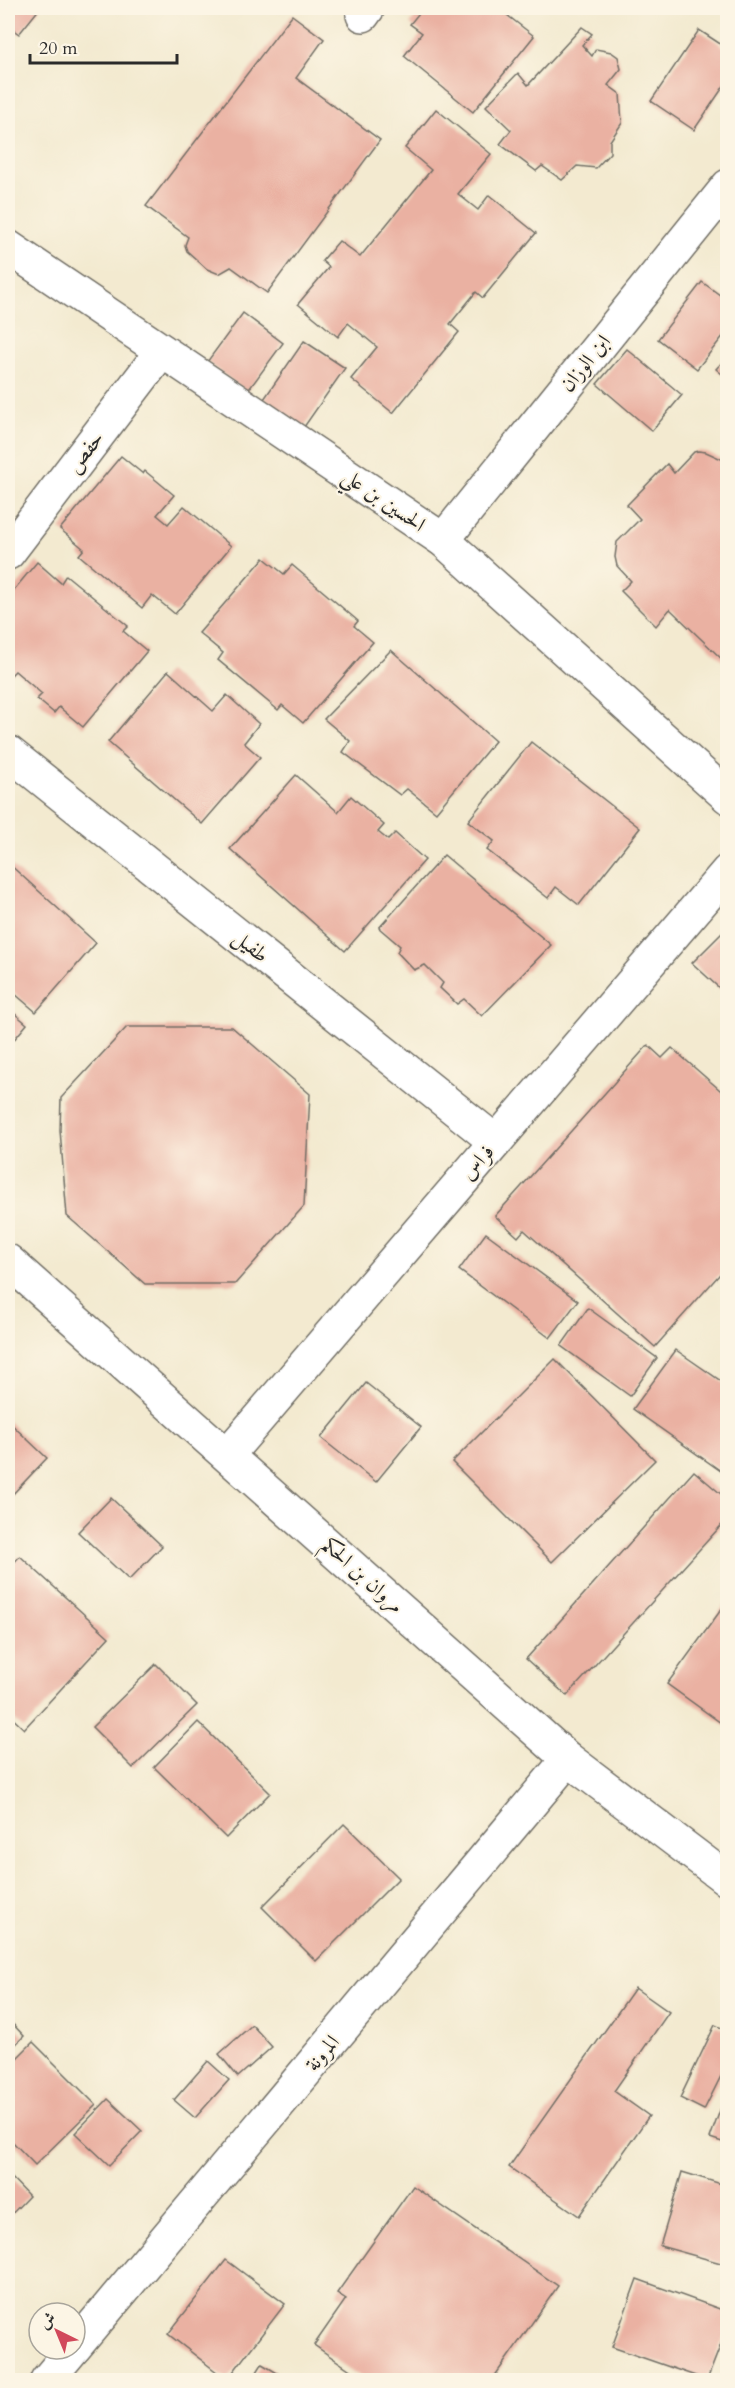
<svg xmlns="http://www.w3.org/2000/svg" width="735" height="2388" viewBox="0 0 735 2388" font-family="Cardo,Amiri,serif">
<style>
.building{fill:#eab1a2}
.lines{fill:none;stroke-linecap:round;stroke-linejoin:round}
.minor-casing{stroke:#716e65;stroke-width:36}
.minor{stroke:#fff;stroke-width:33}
.labels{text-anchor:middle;stroke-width:4.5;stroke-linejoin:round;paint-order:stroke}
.street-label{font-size:21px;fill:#2b2b2b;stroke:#fcf5e5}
</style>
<rect width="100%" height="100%" fill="#fcf5e5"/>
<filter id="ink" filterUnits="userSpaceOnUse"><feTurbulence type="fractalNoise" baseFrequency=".0167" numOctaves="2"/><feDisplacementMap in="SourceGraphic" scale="12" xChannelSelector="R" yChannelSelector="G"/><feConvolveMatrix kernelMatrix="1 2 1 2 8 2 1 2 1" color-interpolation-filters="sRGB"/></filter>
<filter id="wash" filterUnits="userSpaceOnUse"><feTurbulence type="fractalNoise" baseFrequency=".008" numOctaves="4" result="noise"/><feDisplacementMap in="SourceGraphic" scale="24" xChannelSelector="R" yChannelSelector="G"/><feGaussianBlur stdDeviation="1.35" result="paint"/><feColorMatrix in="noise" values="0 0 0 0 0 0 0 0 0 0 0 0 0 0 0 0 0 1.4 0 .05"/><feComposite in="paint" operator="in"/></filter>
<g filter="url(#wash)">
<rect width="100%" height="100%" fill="#f3ead0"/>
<g id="blocks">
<g class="building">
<polygon points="8,8 40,8 19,34 8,26"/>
<polygon points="423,8 498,8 534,36 473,112 404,56 422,33 410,24"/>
<polygon points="292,15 324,39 296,78 380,140 267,293 231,267 219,274 207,269 187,251 185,245 188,237 146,206"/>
<polygon points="582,27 592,34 582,45 592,56 596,49 611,52 618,57 621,69 608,85 620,94 622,123 610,141 610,153 596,168 577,166 562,180 542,166 536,171 500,144 511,130 486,106 518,73 528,85"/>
<polygon points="699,30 728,49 728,80 694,130 651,101"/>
<polygon points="436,109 491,154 458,194 478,210 489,195 536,233 483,298 476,292 450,324 459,332 393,413 351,379 377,347 348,323 338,337 298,304 329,267 322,261 339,241 360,257 431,170 405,148"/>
<polygon points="702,282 728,301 728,330 697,369 658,339"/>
<polygon points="243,313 283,343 247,392 207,362"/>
<polygon points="304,341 345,368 304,427 264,399"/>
<polygon points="627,349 682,395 652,431 597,384"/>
<polygon points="728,356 728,379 716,369"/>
<polygon points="698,451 706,452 728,462 728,665 670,609 656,626 621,591 631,581 617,566 615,557 617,542 640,519 627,505 667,464 674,473 694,452"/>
<polygon points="121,456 143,474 145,471 174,495 157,515 168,524 184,506 231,546 175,614 152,595 142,608 79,555 84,549 60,529"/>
<polygon points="264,558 284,574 292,565 358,621 354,626 373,642 303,723 282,705 278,710 218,660 223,653 199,633"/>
<polygon points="37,562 61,583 66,575 128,626 123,631 147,651 83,727 59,707 54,713 37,699 42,694 15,671 9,677 8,676 8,597"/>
<polygon points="391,650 495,741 436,812 407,789 400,795 343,752 350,741 324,719"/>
<polygon points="168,671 213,711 227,695 259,724 244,743 260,757 202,824 108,742"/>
<polygon points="531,742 640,828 579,905 556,887 548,898 487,850 494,841 468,821"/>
<polygon points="296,775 338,812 351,796 384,825 378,832 388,840 395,833 425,860 345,951 230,849"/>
<polygon points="444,855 551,945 482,1016 464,999 457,1004 440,988 443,983 425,965 414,970 397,952 400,946 379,928"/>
<polygon points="8,863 96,943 36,1012 8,988"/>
<polygon points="728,927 728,996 692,963"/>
<polygon points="8,1008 27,1024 8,1047"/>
<polygon points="127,1027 232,1027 310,1094 304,1206 235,1284 145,1284 67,1216 60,1130 61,1098"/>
<polygon points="648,1045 662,1058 672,1048 728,1097 728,1265 655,1347 524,1230 518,1237 495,1216"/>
<polygon points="486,1233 578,1301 550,1338 459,1270"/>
<polygon points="588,1308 657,1358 630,1396 561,1346"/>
<polygon points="676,1350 728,1386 728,1476 633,1409"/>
<polygon points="555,1359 655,1460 552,1562 452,1462"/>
<polygon points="366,1383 421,1427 376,1482 321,1438"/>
<polygon points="8,1421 47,1458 8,1499"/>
<polygon points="694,1471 728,1500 728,1518 567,1696 526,1659"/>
<polygon points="111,1498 162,1546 129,1580 78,1532"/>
<polygon points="20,1556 109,1637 24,1729 8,1714 8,1569"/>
<polygon points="726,1603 728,1604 728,1728 667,1684"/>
<polygon points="156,1664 197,1705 133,1768 92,1727"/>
<polygon points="198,1722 270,1793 226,1838 154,1767"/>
<polygon points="344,1824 399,1878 316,1961 262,1907"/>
<polygon points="635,1988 669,2012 614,2091 649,2116 579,2216 509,2167"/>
<polygon points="8,2019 24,2036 8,2052"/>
<polygon points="252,2025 272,2047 238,2077 219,2054"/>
<polygon points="715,2025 728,2031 728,2062 704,2110 680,2098"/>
<polygon points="33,2042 96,2105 35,2165 8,2137 8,2067"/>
<polygon points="208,2061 229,2080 195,2118 174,2100"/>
<polygon points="727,2091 728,2091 728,2144 710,2138"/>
<polygon points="108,2099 142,2131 109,2165 75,2133"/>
<polygon points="682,2172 728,2186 728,2265 660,2246"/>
<polygon points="8,2174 29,2196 8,2218"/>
<polygon points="413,2186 558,2286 492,2380 365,2380 314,2345 346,2299 337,2293"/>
<polygon points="226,2260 285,2304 227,2380 168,2334"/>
<polygon points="637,2279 728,2312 728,2326 707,2380 612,2347"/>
<polygon points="262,2364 289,2380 252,2380"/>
<polygon points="159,2375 168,2380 155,2380"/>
</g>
</g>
</g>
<g filter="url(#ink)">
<use href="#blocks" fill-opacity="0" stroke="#716e65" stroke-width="1.5"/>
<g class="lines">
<defs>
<g id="minor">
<polyline points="363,15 368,8"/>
<polyline points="8,247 443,540 728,797"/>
<polyline points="443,540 728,186"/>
<polyline points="8,553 162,351"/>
<polyline points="8,752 495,1141"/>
<polyline points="8,1261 568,1759 728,1880"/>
<polyline points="228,1454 728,871"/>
<polyline points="75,2347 568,1759"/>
<polyline points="47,2380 73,2349"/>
</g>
</defs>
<use href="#minor" class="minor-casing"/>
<use href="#minor" class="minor"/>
</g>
</g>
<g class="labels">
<g class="street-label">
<text transform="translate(585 363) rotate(-51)" y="7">ابن الوزان</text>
<text transform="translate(85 452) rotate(-53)" y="7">حفص</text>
<text transform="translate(384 500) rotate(34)" y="7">الحسين بن علي</text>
<text transform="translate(251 946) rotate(39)" y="7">طفيل</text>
<text transform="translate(477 1162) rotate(-49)" y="7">فراس</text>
<text transform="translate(363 1575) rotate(42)" y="7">مروان بن الحكم</text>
<text transform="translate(322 2053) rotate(-50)" y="7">المرونة</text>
</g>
</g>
<rect width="735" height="2388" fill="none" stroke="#fcf5e5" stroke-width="30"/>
<g transform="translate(57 2331) rotate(317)"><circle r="28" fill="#fcf5e5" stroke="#a8a49b" stroke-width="1.5"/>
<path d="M0-4.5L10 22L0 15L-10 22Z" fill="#d1495b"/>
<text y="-9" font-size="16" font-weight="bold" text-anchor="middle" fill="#2b2b2b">ش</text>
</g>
<path d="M30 54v9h147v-9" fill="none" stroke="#2b2b2b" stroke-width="3"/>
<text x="39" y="54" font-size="18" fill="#2b2b2b" stroke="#fcf5e5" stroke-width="4.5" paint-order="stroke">20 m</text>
</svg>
